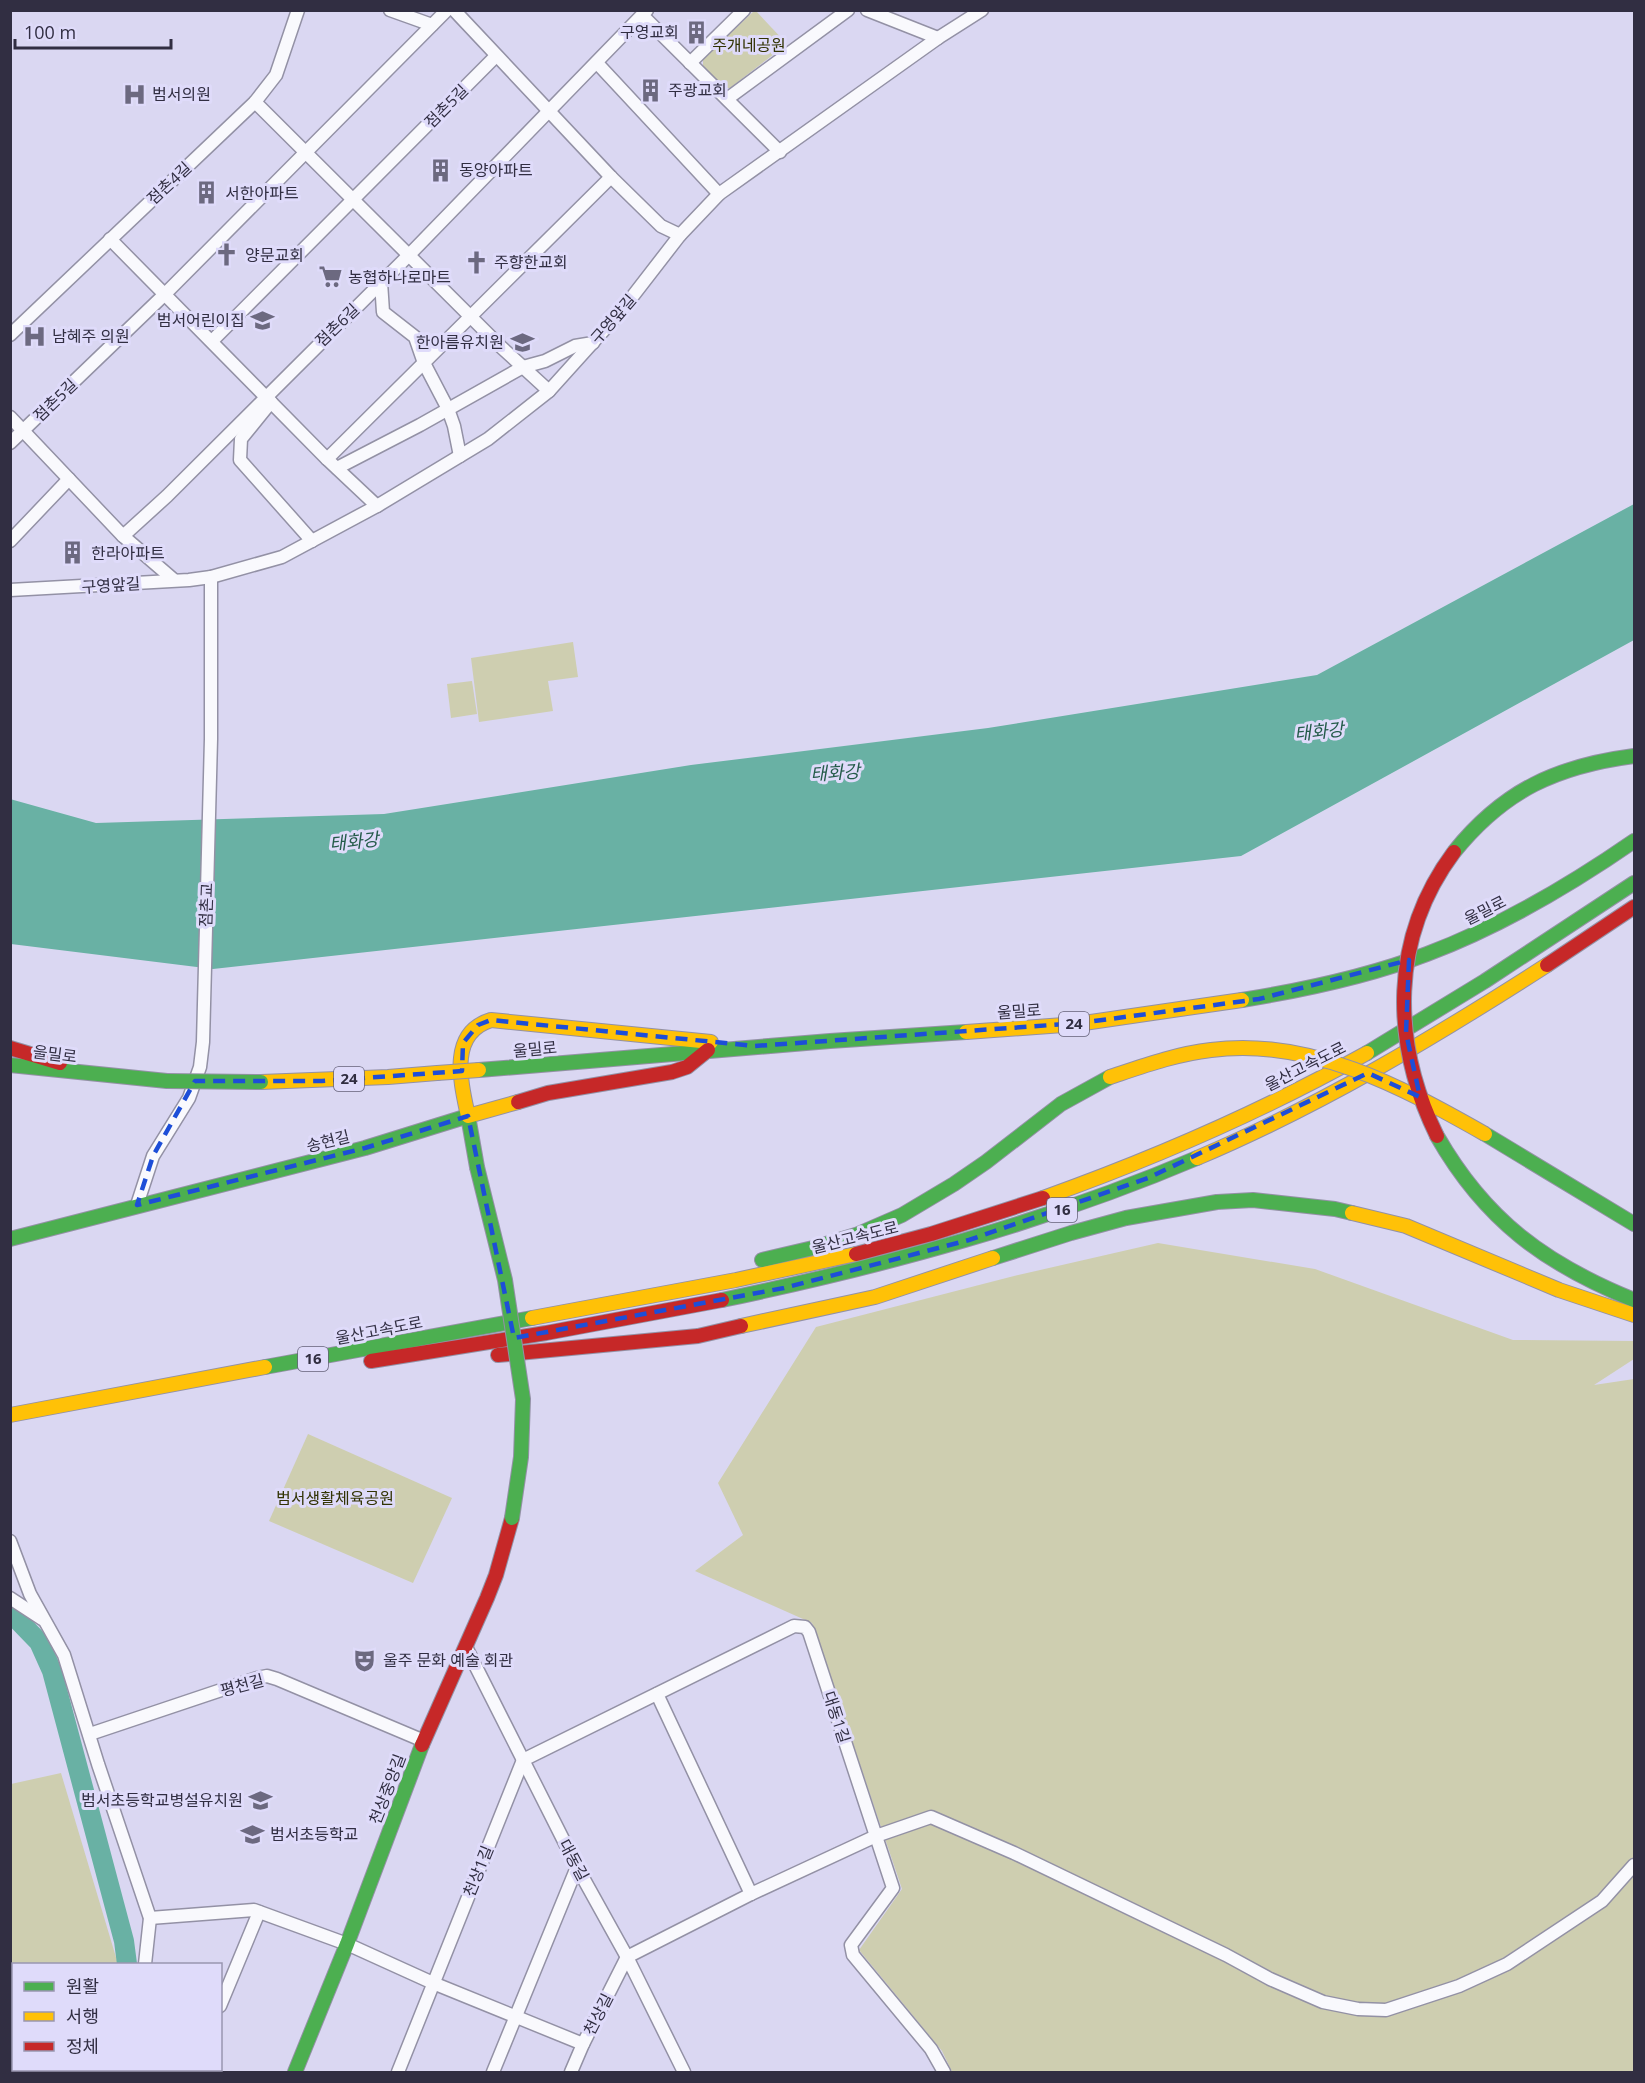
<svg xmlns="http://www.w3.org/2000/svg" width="1645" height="2083" viewBox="0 0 1645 2083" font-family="'Open Sans','Noto Sans KR',sans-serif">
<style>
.green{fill:#ceceb0}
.water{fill:#69b1a4}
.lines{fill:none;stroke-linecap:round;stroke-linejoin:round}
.river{stroke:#69b1a4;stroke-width:20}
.street-casing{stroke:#9391a5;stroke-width:15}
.fast-casing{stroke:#9391a5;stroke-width:16}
.slow-casing{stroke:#9391a5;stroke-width:16}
.jam-casing{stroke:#9391a5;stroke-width:16}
.street{stroke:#f9f9fd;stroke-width:12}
.fast{stroke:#4caf50;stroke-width:14}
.slow{stroke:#ffc107;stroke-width:14}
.jam{stroke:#c62828;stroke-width:14}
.fast-bridge-casing{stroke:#9391a5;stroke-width:16;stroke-linecap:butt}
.slow-bridge-casing{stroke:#9391a5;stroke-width:16;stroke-linecap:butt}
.jam-bridge-casing{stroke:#9391a5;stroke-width:16;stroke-linecap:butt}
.fast-bridge{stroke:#4caf50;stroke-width:14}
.slow-bridge{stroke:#ffc107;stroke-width:14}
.jam-bridge{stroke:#c62828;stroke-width:14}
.marked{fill:none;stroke:#1d4ed8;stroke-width:4.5;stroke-dasharray:12 8;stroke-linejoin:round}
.labels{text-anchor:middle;stroke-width:6;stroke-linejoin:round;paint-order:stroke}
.shield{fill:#dfdbfa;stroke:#656279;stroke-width:1.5}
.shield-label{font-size:15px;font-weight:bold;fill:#312e42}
.poi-label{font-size:16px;fill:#312e42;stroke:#dfdbfa;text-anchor:start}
.park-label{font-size:16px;fill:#323303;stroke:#dfdbfa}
.street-label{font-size:16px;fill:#312e42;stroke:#dfdbfa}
.water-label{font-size:18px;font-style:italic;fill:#245b4a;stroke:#dfdbfa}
</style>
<rect width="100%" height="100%" fill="#dad7f2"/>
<g class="green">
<polygon points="754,11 756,11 787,44 730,88 720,88 703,68 703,59"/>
<polygon points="573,642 578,677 548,681 553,711 479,722 471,658"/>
<polygon points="472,681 477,714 451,718 447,684"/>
<polygon points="1158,1243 1315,1269 1513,1340 1634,1341 1634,1359 1594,1385 1634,1379 1634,2072 952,2072 942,2051 859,1950 902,1889 812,1623 695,1571 743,1535 718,1483 816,1327 1014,1276"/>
<polygon points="308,1434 452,1498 413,1583 269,1521"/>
<polygon points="61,1773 118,1964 14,1964 14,2070 100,2070 98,2072 11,2072 11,1784"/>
</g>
<polygon class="water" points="1634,504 1634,640 1241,856 213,969 11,944 10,799 96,823 384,814 691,765 988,728 1317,675"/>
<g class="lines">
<g class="river">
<polyline points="10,1612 39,1642 52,1671 124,1941 127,1964"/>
<polyline points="105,2072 107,2070"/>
</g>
<defs>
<g id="street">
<polyline points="390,10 432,25"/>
<polyline points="454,10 611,177 661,226 680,235"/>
<polyline points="867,10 938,38"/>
<polyline points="643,16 780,152"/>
<polyline points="597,63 719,194"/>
<polyline points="690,63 744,10"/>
<polyline points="727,99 848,10"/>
<polyline points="255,102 500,346 549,391"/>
<polyline points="110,239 327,459 377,506"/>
<polyline points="381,282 383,312 415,337 424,363 448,409 454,426 460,456"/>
<polyline points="10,335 255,102 276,75 298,10"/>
<polyline points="212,341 496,56"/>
<polyline points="271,402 241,439 240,460 312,541"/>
<polyline points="10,417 123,536 174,580"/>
<polyline points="10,443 165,294 447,10"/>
<polyline points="327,459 611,177"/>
<polyline points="337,468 420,425 523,367 545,361 575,346 593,343"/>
<polyline points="123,536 167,496 409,255 647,10"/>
<polyline points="10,541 69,479"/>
<polyline points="10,590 189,580 211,577 282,557 377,506 488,439 549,391 622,310 680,235 719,194 938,38 982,10"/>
<polyline points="137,1205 153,1156 189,1098 200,1067 203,1042 211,739 211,577"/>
<polyline points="10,1541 30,1594 64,1655 98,1764 150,1918 145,1964"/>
<polyline points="10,1598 42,1619"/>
<polyline points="466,1647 577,1867 627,1957 684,2072"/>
<polyline points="657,1694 751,1894"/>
<polyline points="90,1734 257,1678 267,1676 277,1679 424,1741"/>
<polyline points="150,1918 254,1910 347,1944 433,1983 583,2044"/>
<polyline points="220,2006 259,1912"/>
<polyline points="122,2072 124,2070"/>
<polyline points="194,2072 195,2070"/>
<polyline points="398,2072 523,1760 794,1626 805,1627 809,1632 893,1888 851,1945 853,1955 931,2049 944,2072"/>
<polyline points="493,2072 577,1867"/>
<polyline points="571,2072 583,2044 627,1957 751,1894 876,1836 931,1817 1014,1853 1226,1955 1270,1979 1323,2002 1358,2009 1386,2010 1459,1986 1507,1964 1602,1901 1634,1865"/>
</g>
<g id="fast">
<path d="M1242 1000C1304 990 1367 977 1427 954 1501 926 1569 886 1634 841"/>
<polyline points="1367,1053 1485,981 1634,883"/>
<polyline points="10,1065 167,1081"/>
<polyline points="479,1070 830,1041 966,1032"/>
<polyline points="1485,1134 1634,1224"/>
<path d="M1437 1136C1485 1220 1545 1264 1634 1300"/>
<polyline points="10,1239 365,1148 468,1116 477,1167"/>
<polyline points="993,1258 1071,1233 1126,1218 1217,1202 1253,1200 1335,1209 1352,1213"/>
<polyline points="762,1260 813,1248 856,1235 902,1215 954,1184 986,1162 1061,1104 1110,1077"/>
<path d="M722 1300C884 1266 1044 1223 1197 1158"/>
<polyline points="265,1367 532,1318"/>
<polyline points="295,2072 347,1944 422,1745"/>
</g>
<g id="slow">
<polyline points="966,1032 1077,1024 1242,1000"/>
<polyline points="261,1082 388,1077 437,1073"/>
<path d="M518 1102 468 1116C461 1083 448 1033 491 1020L711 1042"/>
<path d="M1197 1158C1320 1106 1435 1037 1547 965"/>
<path d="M1043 1198C1155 1158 1263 1111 1367 1053"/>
<polyline points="1352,1213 1406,1226 1559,1290 1634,1315"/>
<polyline points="532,1318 736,1280 856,1254"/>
<polyline points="741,1326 875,1297 993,1258"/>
<polyline points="10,1415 265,1367"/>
</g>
<g id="jam">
<polyline points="1547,965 1634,907"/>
<polyline points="10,1048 60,1063"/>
<polyline points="518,1102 548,1093 672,1072 687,1067 708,1050"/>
<polyline points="856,1254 931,1234 1043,1198"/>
<polyline points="498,1355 698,1336 741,1326"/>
<polyline points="371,1361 546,1333 722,1300"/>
<polyline points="422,1745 487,1598 496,1575 512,1518"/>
</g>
</defs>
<use href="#street" class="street-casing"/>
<use href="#fast" class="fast-casing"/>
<use href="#slow" class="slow-casing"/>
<use href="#jam" class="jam-casing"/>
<use href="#street" class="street"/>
<use href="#fast" class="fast"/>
<use href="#slow" class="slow"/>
<use href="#jam" class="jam"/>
<defs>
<g id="fast-bridge">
<path d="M1454 852C1504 790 1557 766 1634 756"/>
<polyline points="167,1081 261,1082"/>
<polyline points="477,1167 505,1280 523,1399 521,1457 512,1518"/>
</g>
<g id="slow-bridge">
<polyline points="437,1073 479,1070"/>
<path d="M1110 1077C1143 1066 1176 1054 1211 1050 1310 1037 1402 1087 1485 1134"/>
</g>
<path id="jam-bridge" d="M1437 1136C1391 1042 1390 938 1454 852"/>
</defs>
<use href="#fast-bridge" class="fast-bridge-casing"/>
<use href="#slow-bridge" class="slow-bridge-casing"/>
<use href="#jam-bridge" class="jam-bridge-casing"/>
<use href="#fast-bridge" class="fast-bridge"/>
<use href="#slow-bridge" class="slow-bridge"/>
<use href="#jam-bridge" class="jam-bridge"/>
</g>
<path class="marked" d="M1409 960 1406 1033 1420 1097 1368 1073 1148 1178 969 1240 784 1288 514 1338 468 1116 365 1148 137 1205 153 1156 195 1081H322L462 1071 463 1043 478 1025 491 1020 755 1046 1080 1023 1259 999Z"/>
<defs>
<symbol id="building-bare" viewBox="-9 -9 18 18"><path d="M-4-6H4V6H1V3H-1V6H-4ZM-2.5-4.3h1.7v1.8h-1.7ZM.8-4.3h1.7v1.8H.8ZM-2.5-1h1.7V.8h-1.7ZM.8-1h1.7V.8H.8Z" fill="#6c6980" stroke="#dfdbfa" stroke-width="2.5" paint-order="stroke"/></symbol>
<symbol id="hospital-bare" viewBox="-9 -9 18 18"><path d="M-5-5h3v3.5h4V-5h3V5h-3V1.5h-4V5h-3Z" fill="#6c6980" stroke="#dfdbfa" stroke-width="2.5" paint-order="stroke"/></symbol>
<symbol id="church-bare" viewBox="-9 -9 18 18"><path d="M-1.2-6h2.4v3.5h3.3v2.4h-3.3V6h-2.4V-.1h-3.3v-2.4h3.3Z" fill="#6c6980" stroke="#dfdbfa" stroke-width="2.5" paint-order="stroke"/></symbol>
<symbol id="supermarket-bare" viewBox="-9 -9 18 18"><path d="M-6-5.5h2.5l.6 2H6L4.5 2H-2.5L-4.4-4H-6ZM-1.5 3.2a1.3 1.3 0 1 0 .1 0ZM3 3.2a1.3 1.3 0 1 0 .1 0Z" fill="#6c6980" stroke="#dfdbfa" stroke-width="2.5" paint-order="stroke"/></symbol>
<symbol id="school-bare" viewBox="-9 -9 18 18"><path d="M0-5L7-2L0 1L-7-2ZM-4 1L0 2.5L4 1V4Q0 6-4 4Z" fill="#6c6980" stroke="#dfdbfa" stroke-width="2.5" paint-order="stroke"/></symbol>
<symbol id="theatre-bare" viewBox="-9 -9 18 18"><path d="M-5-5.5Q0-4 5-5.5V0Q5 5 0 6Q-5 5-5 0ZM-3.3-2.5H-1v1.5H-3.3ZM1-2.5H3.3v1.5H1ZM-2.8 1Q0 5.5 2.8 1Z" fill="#6c6980" stroke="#dfdbfa" stroke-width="2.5" paint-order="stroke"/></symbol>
</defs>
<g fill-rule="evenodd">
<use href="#building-bare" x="680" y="16" width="33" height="33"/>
<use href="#building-bare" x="634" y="74" width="33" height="33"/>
<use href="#hospital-bare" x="118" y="78" width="33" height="33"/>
<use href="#building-bare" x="424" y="154" width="33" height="33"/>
<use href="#building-bare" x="190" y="176" width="33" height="33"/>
<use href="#church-bare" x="210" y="238" width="33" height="33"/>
<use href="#church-bare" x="460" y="246" width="33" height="33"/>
<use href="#supermarket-bare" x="314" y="260" width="33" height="33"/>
<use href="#school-bare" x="246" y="304" width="33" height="33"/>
<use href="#hospital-bare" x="18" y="320" width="33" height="33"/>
<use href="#school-bare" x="506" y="326" width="33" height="33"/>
<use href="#building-bare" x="56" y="536" width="33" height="33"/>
<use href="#theatre-bare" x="348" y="1644" width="33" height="33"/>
<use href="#school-bare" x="244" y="1784" width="33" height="33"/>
<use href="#school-bare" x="236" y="1818" width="33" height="33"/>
</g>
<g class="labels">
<g class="shield">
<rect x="1059" y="1012" width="30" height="24" rx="4.5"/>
<rect x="334" y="1067" width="30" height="24" rx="4.5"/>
<rect x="1047" y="1198" width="30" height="24" rx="4.5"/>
<rect x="298" y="1347" width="30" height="24" rx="4.5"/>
</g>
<g class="shield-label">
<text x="1074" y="1029">24</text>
<text x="349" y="1084">24</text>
<text x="1062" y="1215">16</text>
<text x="313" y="1364">16</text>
</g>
<g class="poi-label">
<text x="679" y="38" text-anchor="end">구영교회</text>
<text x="668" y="96">주광교회</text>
<text x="152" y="100">범서의원</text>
<text x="459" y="176">동양아파트</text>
<text x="225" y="199">서한아파트</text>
<text x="245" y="261">양문교회</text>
<text x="494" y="268">주향한교회</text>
<text x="348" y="283">농협하나로마트</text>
<text x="245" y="326" text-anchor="end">범서어린이집</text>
<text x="52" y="342">남혜주 의원</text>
<text x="504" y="348" text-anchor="end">한아름유치원</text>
<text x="91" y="559">한라아파트</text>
<text x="383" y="1666">울주 문화 예술 회관</text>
<text x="243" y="1806" text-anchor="end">범서초등학교병설유치원</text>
<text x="270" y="1840">범서초등학교</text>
</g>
<g class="park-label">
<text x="749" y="51">주개네공원</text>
<text x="335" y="1504">범서생활체육공원</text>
</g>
<g class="street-label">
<text transform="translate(446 106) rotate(-45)" y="6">점촌5길</text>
<text transform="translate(169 183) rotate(-43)" y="6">점촌4길</text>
<text transform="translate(613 319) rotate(-49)" y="6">구영앞길</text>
<text transform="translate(337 325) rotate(-44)" y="6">점촌6길</text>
<text transform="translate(55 400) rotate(-44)" y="6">점촌5길</text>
<text transform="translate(111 585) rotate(-4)" y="6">구영앞길</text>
<text transform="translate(206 905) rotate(-88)" y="6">점촌교</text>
<text transform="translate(1485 910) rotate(-27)" y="6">울밀로</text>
<text transform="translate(1019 1011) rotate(-4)" y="6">울밀로</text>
<text transform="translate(535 1049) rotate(-5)" y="6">울밀로</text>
<text transform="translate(55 1054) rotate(7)" y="6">울밀로</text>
<text transform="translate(1305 1066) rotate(-27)" y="6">울산고속도로</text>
<text transform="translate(328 1141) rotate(-14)" y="6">송현길</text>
<text transform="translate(855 1237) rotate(-14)" y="6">울산고속도로</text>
<text transform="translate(379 1330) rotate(-11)" y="6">울산고속도로</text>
<text transform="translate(242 1685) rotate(-15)" y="6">평천길</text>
<text transform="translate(837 1717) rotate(72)" y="6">대동1길</text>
<text transform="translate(387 1789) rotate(-69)" y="6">천상중앙길</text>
<text transform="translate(574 1860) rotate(62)" y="6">대동길</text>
<text transform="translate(478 1871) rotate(-68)" y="6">천상1길</text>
<text transform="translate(598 2014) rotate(-63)" y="6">천상길</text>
</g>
<g class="water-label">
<text transform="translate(1319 732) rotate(-6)" y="6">태화강</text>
<text transform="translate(835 773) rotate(-4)" y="6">태화강</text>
<text transform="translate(354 842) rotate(-6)" y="6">태화강</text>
</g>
</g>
<rect width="1645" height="2083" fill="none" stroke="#312e42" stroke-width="24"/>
<rect x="12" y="1963" width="210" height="108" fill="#dfdbfa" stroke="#9996b0" stroke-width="1.5"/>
<rect x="24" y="1982" width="30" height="9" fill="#4caf50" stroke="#9996b0" stroke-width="1.5"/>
<text x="66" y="1993" font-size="18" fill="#312e42">원활</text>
<rect x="24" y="2012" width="30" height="9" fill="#ffc107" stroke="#9996b0" stroke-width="1.5"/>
<text x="66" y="2023" font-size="18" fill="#312e42">서행</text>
<rect x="24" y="2042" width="30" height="9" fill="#c62828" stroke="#9996b0" stroke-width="1.5"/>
<text x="66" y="2053" font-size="18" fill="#312e42">정체</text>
<path d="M15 39v9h156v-9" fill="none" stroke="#312e42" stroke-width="3"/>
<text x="24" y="39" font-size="18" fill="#312e42" stroke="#dfdbfa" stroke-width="4.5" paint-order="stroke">100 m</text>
</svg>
